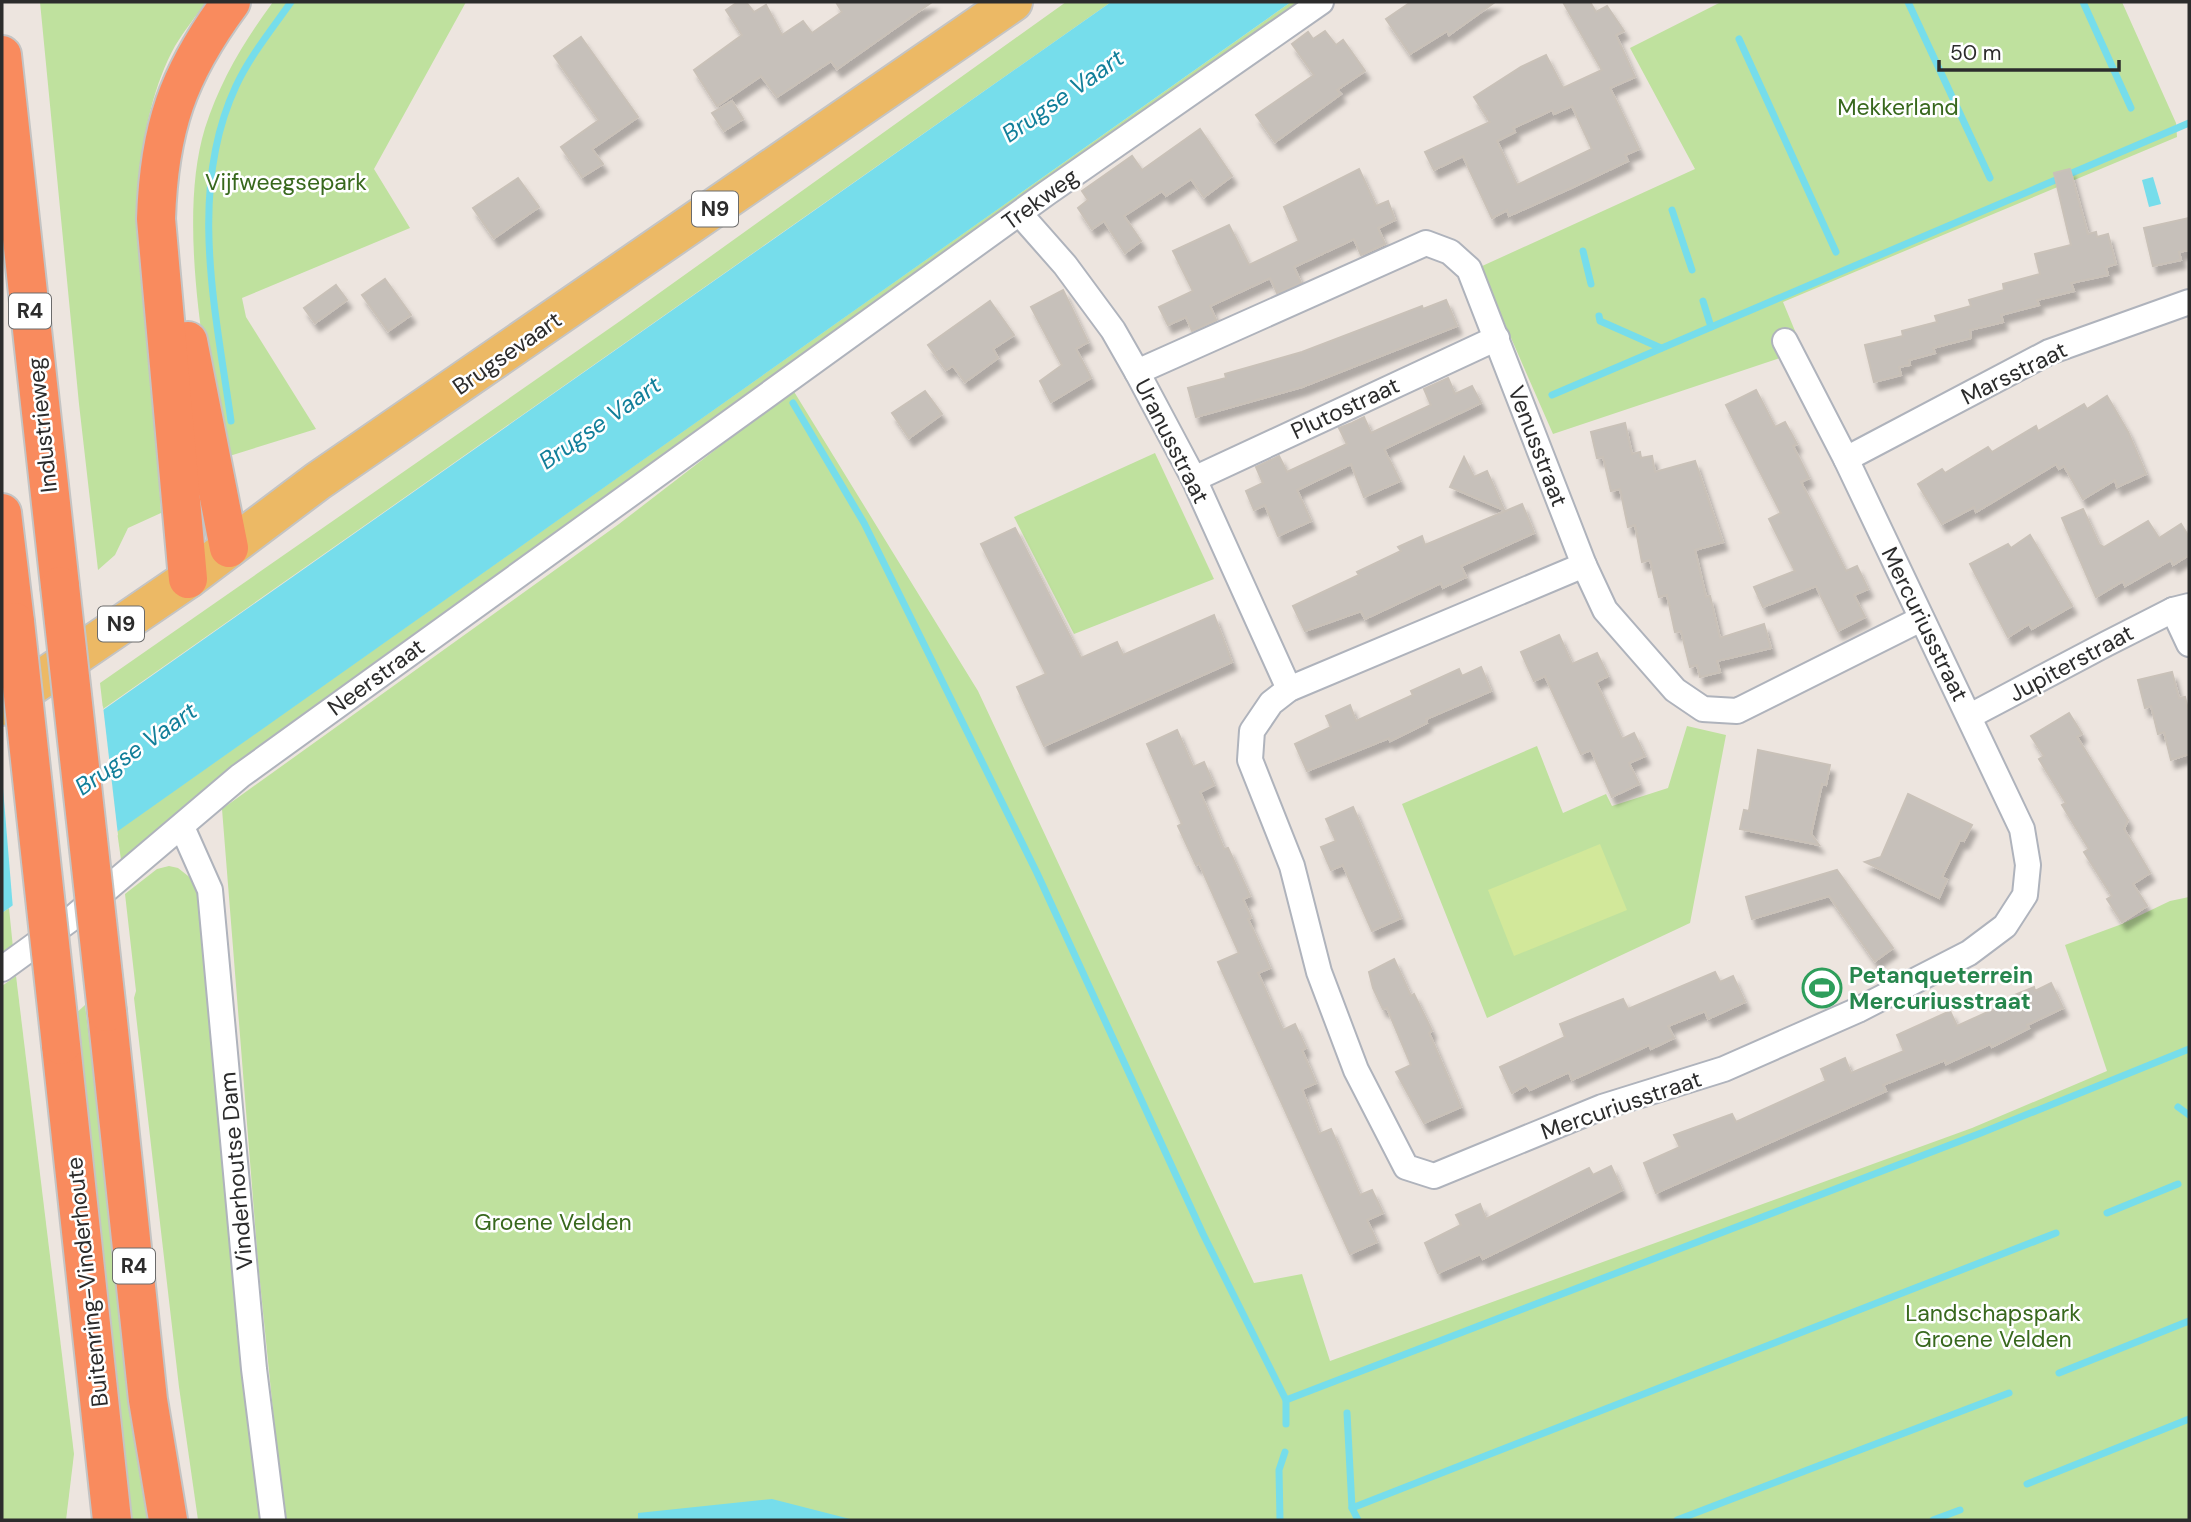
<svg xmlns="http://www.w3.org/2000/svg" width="2191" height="1522" viewBox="0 0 2191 1522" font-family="'DM Sans',sans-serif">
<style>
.green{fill:#bfe19e}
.pitch{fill:#d2e89a}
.water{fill:#76ddeb}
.pier{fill:#ede5df}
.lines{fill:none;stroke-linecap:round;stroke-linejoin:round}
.stream{stroke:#76ddeb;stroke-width:7}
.building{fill:#c6c0ba;stroke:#c9c1b8;stroke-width:2;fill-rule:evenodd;filter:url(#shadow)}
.street-casing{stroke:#afb3bc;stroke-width:28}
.primary-casing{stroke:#c4c4c4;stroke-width:42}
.highway-casing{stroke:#c4c4c4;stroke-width:42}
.street{stroke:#fff;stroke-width:24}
.primary{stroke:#ecb965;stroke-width:38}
.highway{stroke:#f98b5e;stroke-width:38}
.highway-bridge-casing{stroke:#c4c4c4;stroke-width:42;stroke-linecap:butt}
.highway-bridge{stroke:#f98b5e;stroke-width:38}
.labels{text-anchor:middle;stroke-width:5;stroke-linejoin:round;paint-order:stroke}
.shield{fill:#fff;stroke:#6b6b6b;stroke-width:2}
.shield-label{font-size:21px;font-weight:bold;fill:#2c2c2c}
.park-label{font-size:23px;fill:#38681d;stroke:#fff}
.street-label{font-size:23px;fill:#2c2c2c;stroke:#fff}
.leisure-label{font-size:23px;font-weight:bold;fill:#27864d;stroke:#fff;text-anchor:start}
.water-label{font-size:24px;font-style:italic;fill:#127f9a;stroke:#fff}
</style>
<defs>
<filter id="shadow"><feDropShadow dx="4.5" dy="8" stdDeviation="2" flood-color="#0004"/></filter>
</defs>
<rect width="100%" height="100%" fill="#ede5df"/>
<g class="green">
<path d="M40 2H206C196 16 184 31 175 46 154 84 145 129 139 171L161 513 128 528 115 555 98 570 79 404Z"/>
<path d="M273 2H466L374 169 410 228 242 298 246 317 316 429 223 458C205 366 177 219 205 128 220 81 244 41 273 2Z"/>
<polygon points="1066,2 1111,2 103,709 100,683 623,319"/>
<polygon points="1291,2 1306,2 122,867 117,831"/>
<polygon points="1721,2 2122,2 2176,123 2177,137 1783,302 1800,343 1792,354 1553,434 1480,267 1695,169 1630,48"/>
<polygon points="793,390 978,691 1254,1283 1302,1274 1330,1361 1972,1128 2107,1071 2065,945 2122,924 2170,901 2189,897 2189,1520 284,1520 258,1262 222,809 619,524"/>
<polygon points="1155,453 1214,579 1074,634 1014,517"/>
<polygon points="1687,726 1726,735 1690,923 1487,1018 1402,804 1537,746 1563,813 1606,794 1612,806 1668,788"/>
<polygon points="169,866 178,868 197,883 264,1520 198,1520 179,1387 134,998 136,991 125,894 157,869"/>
<polygon points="9,908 13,948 2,956 2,913"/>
<polygon points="16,976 74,1454 66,1520 2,1520 2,986"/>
<polygon points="85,1005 149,1520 131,1520 73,1016"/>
</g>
<g class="pitch">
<polygon points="1600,844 1627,910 1514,956 1488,890"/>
<polygon points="1838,974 1842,985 1807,1001 1802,991"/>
</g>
<g class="water">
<polygon points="1111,2 1291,2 2,913 2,781"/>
<polygon points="2153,177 2161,204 2149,207 2142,180"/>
<polygon points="772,1499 854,1520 638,1520 638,1513"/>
</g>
<polygon class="pier" points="103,706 118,835 13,909 2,776"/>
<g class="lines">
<g class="stream">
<polyline points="1908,2 1990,178"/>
<polyline points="2083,2 2131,108"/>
<polyline points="1739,39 1836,252"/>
<polyline points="1672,210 1692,270"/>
<polyline points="1583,251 1591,284"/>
<polyline points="1703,301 1711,327"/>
<polyline points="1599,316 1600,321 1661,348"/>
<polyline points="1552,395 2189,123"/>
<polyline points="793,403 864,523 1037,873 1203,1234 1286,1400"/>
<path d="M231 421C216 312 187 191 236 86 250 56 272 29 291 2"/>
<polyline points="2178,1107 2189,1115"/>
<polyline points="2107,1213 2178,1184"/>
<polyline points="2059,1373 2189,1321"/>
<polyline points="1347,1413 1352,1508 1358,1520"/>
<polyline points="1286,1424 1286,1400 1981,1133 2189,1049"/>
<polyline points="2027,1484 2189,1419"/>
<polyline points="1352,1508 2056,1233"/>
<polyline points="1280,1520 1279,1470 1285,1452"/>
<polyline points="1677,1520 2009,1393"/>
<polyline points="1933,1520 1960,1510"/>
</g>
</g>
<g class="building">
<polygon points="738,2 746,2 754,12 766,5 782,35 803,21 812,33 842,12 836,2 932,2 837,69 831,61 777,97 761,76 717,106 694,70 742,35 726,10"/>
<polygon points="1411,2 1495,2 1449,35 1447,31 1410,54 1386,19"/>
<path d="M1563 2H1590L1596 12 1607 6 1624 31 1616 35 1635 77 1610 88 1639 149 1625 155 1628 161 1571 188 1509 216 1507 210 1492 218 1463 156 1434 170 1425 152 1490 122 1474 97 1521 67 1546 55 1563 88 1602 70ZM1572 106 1592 149 1517 185 1497 141 1515 132 1513 128 1552 110 1554 114Z"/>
<polygon points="1325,31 1336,45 1343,40 1365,71 1337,90 1341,94 1275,142 1256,115 1314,75 1292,44 1308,32 1313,39"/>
<polygon points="581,37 638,117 592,149 603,164 582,177 561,147 599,120 554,56"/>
<polygon points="732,101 743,119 724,131 712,113"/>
<polygon points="1200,129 1232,176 1204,197 1191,179 1166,196 1162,191 1124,216 1141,241 1125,253 1104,221 1092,229 1078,208 1088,200 1082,191 1132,156 1142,170"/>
<polygon points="1359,169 1376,206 1388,201 1395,220 1378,228 1385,244 1361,255 1354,239 1294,267 1301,283 1277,293 1270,278 1210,306 1216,320 1192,331 1186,317 1168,325 1159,307 1193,291 1173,251 1229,225 1249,265 1299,241 1284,207"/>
<polygon points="2070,169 2088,234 2096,232 2097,237 2108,234 2116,264 2106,267 2108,275 2071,283 2074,291 2037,300 2039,305 2001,315 2003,322 1970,330 1971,338 1933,348 1935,353 1909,360 1910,365 1899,367 1901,375 1874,382 1865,345 1903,336 1902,331 1937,322 1935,316 1971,306 1969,300 2004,290 2003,284 2040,274 2035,254 2071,245 2054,173"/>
<polygon points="518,178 539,207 494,238 473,208"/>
<polygon points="2189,218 2189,250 2179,252 2181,260 2153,266 2144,228"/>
<polygon points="385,279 411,315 388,331 362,295"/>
<polygon points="336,285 347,300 315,323 304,308"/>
<polygon points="1063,290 1088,342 1076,349 1091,378 1051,402 1040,381 1062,365 1031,307"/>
<polygon points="1446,300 1457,326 1302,387 1196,417 1188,388 1226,378 1225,374 1302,352 1422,306 1423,309"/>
<polygon points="990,301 1014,335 993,349 998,358 965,382 953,366 946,370 928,345"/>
<polygon points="1448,378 1455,394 1472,386 1481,403 1384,449 1400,481 1364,497 1351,464 1297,490 1311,521 1278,536 1265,505 1254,510 1246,491 1263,483 1256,467 1279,456 1287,472 1347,444 1339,428 1352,423 1364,417 1371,433 1431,405 1424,389"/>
<polygon points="1756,390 1775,427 1785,422 1797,444 1793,446 1809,478 1801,482 1846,571 1857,566 1868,589 1854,595 1865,617 1838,631 1816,586 1763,607 1754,587 1795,571 1769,519 1781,513 1726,405"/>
<polygon points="925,391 942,414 909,438 892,413"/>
<polygon points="2107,396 2128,432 2146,474 2117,487 2115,480 2083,499 2064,466 2059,469 2056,464 1976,512 1974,507 1942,524 1918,484 1942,469 1945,473 1988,447 1992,452 2036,426 2038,431 2084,404 2087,409"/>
<polygon points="1625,423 1632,454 1640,452 1641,458 1652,456 1655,472 1695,461 1723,542 1695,550 1706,597 1710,596 1720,638 1764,624 1771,648 1717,661 1720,672 1700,677 1697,665 1690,667 1681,631 1675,632 1667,595 1659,597 1650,560 1642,562 1635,525 1628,527 1620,489 1611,491 1603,457 1597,458 1591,432"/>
<polygon points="1464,457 1474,477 1487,471 1504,510 1450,487"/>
<polygon points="1522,504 1534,533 1461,566 1466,577 1443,588 1441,583 1365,619 1361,611 1305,631 1293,606 1359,575 1357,572 1401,551 1398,547 1422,536 1425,545"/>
<polygon points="2083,509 2099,544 2104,547 2148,521 2159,538 2181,524 2189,537 2189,555 2173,565 2171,560 2125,586 2123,581 2096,597 2062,518"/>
<polygon points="1015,528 1081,658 1117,642 1123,655 1214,615 1232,662 1044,746 1017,687 1046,674 981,544"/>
<polygon points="2030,535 2072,606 2032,629 2029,624 2008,637 1970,564 2008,544 2011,548"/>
<polygon points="1559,635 1572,664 1597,653 1608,676 1596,682 1622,739 1634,733 1645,756 1629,763 1639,784 1612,797 1591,750 1581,754 1545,676 1534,681 1521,652"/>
<polygon points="1481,667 1491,691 1426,719 1427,723 1390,741 1389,738 1307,771 1295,744 1331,727 1326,716 1350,705 1356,721 1413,695 1411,691 1459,669 1462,676"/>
<polygon points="2172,672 2179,698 2185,697 2189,714 2189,754 2171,760 2164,732 2158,734 2151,706 2145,708 2138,680"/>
<polygon points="2069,713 2082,734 2077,737 2128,820 2124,829 2150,873 2133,884 2147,906 2122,922 2107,899 2112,896 2084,852 2089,849 2062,805 2066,803 2039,759 2044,756 2031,736"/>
<polygon points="1177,730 1193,767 1204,762 1214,785 1200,792 1224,849 1228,848 1250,896 1243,899 1251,918 1248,919 1270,968 1258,973 1283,1030 1295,1024 1306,1048 1302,1050 1316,1083 1302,1089 1319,1134 1331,1129 1360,1195 1372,1190 1383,1213 1367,1220 1377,1242 1350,1254 1218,962 1239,953 1199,863 1196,865 1178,826 1182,824 1147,744"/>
<polygon points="1758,750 1830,765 1826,785 1822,784 1811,834 1819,845 1740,829 1744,810 1749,811"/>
<polygon points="1908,794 1972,825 1964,841 1960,840 1942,877 1947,880 1939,898 1865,862 1881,857"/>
<polygon points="1353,807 1401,918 1372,931 1343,865 1331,870 1321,847 1336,841 1326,819"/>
<polygon points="1837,870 1893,948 1875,961 1829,896 1752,919 1746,897"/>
<polygon points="1394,959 1411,996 1414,994 1432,1031 1429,1033 1461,1107 1424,1123 1396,1072 1411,1065 1387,1008 1383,1009 1373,988 1369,972"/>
<polygon points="1715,972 1720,982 1733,976 1745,1002 1708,1019 1705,1011 1668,1026 1674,1038 1651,1049 1649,1045 1572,1080 1569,1072 1530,1090 1526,1085 1512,1093 1500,1067 1565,1037 1560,1024 1623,999 1628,1009"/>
<polygon points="2051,983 2063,1008 2027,1025 2029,1028 1992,1047 1990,1044 1946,1064 1945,1060 1883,1085 1886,1091 1656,1193 1644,1163 1680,1147 1674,1135 1732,1114 1736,1122 1826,1081 1821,1069 1845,1058 1851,1073 1904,1051 1897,1035 1950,1011 1957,1026 2014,1000 2012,996 2034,987 2035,991"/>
<polygon points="1611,1166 1622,1190 1483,1259 1480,1254 1438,1273 1425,1243 1461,1225 1456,1215 1480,1204 1486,1219 1589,1168 1593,1175"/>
</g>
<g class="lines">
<defs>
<g id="street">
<polyline points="1020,214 1065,265 1113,330 1137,372 1194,479 1289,689"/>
<polyline points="1137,372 1426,243 1450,252 1469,269 1584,565 1605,610 1675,690 1703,709 1737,711 1921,619"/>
<polyline points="1846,459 2049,352 2189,302"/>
<polyline points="1194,479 1497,338"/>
<polyline points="1584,565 1289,689 1271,703 1252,731 1250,760 1292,866 1319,972 1356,1070 1406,1167 1434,1176 1602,1107 1724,1069 1858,1010 1969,953 2005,926 2025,895 2028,865 2022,829 1846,459 1785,341"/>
<polyline points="2173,610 2189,644"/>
<polyline points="1970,716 2106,644 2173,610 2189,606"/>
<polyline points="182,827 210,890 254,1369 273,1520"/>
<polyline points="2,969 75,916 240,776 1047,193 1321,2"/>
</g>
<polyline id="primary" points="2,706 188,579 318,481 1013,2"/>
<g id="highway">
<polyline points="2,55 60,586"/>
<polyline points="188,341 229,548"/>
<polyline points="2,513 15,622"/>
<path d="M188 579 156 219C159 129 177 75 231 2"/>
<polyline points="107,1012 148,1400 168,1520"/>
<polyline points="61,1045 112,1520"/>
</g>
</defs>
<use href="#street" class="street-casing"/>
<use href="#primary" class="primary-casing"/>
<use href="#highway" class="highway-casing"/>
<use href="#street" class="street"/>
<use href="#primary" class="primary"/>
<use href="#highway" class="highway"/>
<defs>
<g id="highway-bridge">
<polyline points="60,586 107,1012"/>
<polyline points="15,622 61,1045"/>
</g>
</defs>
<use href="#highway-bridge" class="highway-bridge-casing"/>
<use href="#highway-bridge" class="highway-bridge"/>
</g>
<defs>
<symbol id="stadium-ring" viewBox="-11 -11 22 22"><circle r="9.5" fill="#fff" stroke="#2e9e5b" stroke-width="1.5"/><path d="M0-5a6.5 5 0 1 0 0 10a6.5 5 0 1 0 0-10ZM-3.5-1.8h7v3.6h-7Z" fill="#2e9e5b"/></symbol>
</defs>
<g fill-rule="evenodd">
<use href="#stadium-ring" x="1800" y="966" width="44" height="44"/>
</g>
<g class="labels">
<g class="shield">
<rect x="692" y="191.5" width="46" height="35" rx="5"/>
<rect x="9" y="293.5" width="42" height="35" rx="5"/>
<rect x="98" y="606.5" width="46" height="35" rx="5"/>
<rect x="113" y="1248.5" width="42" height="35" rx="5"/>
</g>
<g class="shield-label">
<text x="715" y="216">N9</text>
<text x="30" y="318">R4</text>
<text x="121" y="631">N9</text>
<text x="134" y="1273">R4</text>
</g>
<g class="park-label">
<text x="1898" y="115">Mekkerland</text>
<text x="286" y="190">Vijfweegsepark</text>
<text x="553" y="1230">Groene Velden</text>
<text x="1993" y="1321">Landschapspark<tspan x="1993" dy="26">Groene Velden</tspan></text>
</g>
<g class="street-label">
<text transform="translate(1040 199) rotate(-36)" y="8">Trekweg</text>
<text transform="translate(507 353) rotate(-35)" y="8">Brugsevaart</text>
<text transform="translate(2014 373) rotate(-26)" y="8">Marsstraat</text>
<text transform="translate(1345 408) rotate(-25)" y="8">Plutostraat</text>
<text transform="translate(42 425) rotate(-96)" y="8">Industrieweg</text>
<text transform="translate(1172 441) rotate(63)" y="8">Uranusstraat</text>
<text transform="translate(1538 446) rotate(69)" y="8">Venusstraat</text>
<text transform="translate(1925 624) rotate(64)" y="8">Mercuriusstraat</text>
<text transform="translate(2071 663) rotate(-28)" y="8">Jupiterstraat</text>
<text transform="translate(376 677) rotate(-36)" y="8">Neerstraat</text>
<text transform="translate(1621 1105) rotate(-19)" y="8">Mercuriusstraat</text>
<text transform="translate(236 1171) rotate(-95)" y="8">Vinderhoutse Dam</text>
<text transform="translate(87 1282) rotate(-96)" y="8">Buitenring-Vinderhoute</text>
</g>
<g class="leisure-label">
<text x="1849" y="983">Petanqueterrein<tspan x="1849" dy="26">Mercuriusstraat</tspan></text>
</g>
<g class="water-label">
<text transform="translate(1063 96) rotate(-35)" y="8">Brugse Vaart</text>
<text transform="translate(600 423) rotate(-35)" y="8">Brugse Vaart</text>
<text transform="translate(136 749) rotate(-35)" y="8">Brugse Vaart</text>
</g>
</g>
<rect width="2191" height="1522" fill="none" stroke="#2c2c2c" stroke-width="7"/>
<path d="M1939 60v10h180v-10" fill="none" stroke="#2c2c2c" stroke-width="3.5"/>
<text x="1950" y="60" font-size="21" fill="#2c2c2c" stroke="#ffffff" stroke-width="5" paint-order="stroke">50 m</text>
</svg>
